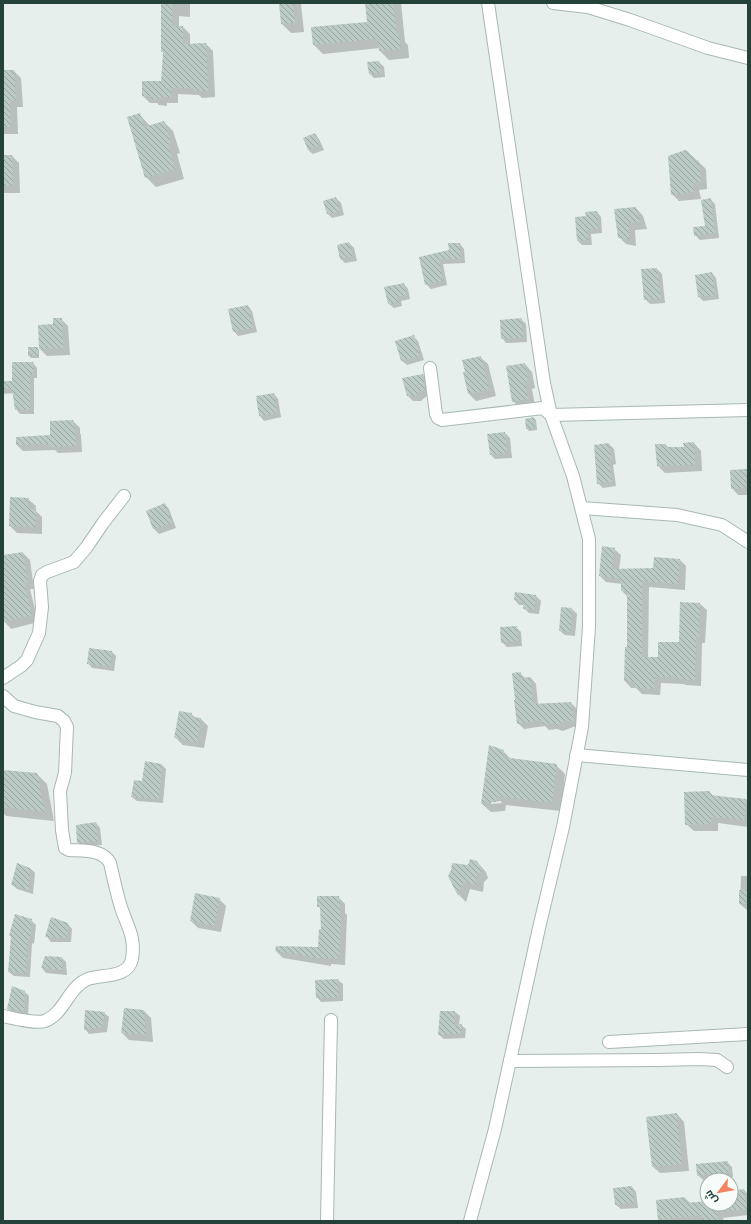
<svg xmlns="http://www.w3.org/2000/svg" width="751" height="1224" viewBox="0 0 751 1224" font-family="'Exo 2',Cairo,sans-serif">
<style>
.shadow{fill:#0003;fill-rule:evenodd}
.building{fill:url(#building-back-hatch)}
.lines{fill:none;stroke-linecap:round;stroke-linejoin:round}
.minor-casing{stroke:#a8b8b2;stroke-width:14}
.minor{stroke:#fff;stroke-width:12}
</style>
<defs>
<pattern id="building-back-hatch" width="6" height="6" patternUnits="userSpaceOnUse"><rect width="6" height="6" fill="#bbcac4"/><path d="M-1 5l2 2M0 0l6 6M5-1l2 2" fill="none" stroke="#98a6a0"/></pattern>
</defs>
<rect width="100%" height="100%" fill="#e6efeb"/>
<g class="shadow">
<polygon points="163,3 190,3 190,17 179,16 179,27 183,27 190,34 190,44 206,44 213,51 215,97 202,98 199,95 178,94 178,103 167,103 167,106 159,105 157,103 150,103 143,96 162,82 163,75"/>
<polygon points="280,3 312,3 301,4 304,32 291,33 282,24"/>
<polygon points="366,3 401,3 405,42 408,45 409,58 389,60 380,51 380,48 323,54 314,45 368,22"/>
<polygon points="379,62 384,67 385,77 374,78 370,74"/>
<polygon points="3,71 14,71 21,78 23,107 17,107 18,134 3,134"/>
<polygon points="139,114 150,126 164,122 173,131 180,153 177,154 184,179 156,187 146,177"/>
<polygon points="315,134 319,139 324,150 313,154 308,150"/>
<polygon points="688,152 706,169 707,189 699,190 701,199 679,201 672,194"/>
<polygon points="3,156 12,156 19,163 20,193 3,193"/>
<polygon points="336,198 341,203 344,215 332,218 328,214"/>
<polygon points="710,199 715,204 719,238 700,240 695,235 706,227"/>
<polygon points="636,208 643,216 647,229 635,230 636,246 626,244 619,237"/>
<polygon points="597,212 601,217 602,233 591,234 592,245 582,245 578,241 587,217"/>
<polygon points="349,243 354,248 357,261 345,263 341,259"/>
<polygon points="460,244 464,249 465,263 443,264 447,285 431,289 426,284 420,258 450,251"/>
<polygon points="657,269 662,274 665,303 650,304 645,299"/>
<polygon points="712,273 716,278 719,299 703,301 699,297"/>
<polygon points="404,284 408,289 410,299 401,301 402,306 394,308 389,304"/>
<polygon points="248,306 252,311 257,332 238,336 234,331"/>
<polygon points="61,319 68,326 70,355 47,356 40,349"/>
<polygon points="521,319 526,324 527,342 506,343 502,338"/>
<polygon points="413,336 418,341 424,360 407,365 402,361"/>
<polygon points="37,348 39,350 39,358 31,358 29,356"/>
<polygon points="480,357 488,364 496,396 476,401 469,394 464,373 466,372"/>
<polygon points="33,363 37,368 37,378 34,378 34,414 20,414 16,409 14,393 3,394 3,382 13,382"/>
<polygon points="525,364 532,372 535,388 532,389 535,406 521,409 513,401"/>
<polygon points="423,375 427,379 429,394 421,401 413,401 408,396"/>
<polygon points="274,394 278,399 281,417 264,421 260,416 257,397"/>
<polygon points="534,418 536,420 537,430 529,431 527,429"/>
<polygon points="73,421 80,428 80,433 81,435 82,452 58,453 55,450 23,451 17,445 51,436"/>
<polygon points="505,433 510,438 512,458 495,459 491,455"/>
<polygon points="694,443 701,451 702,471 665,473 658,466 666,445 669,448 685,447"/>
<polygon points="609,444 614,449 616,464 613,465 616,486 603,488 598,483"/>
<polygon points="743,469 748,469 748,495 738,495 732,488"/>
<polygon points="28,499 36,506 35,510 42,517 42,534 17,533 10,526"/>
<polygon points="165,504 169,509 176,528 159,534 154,529 148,511"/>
<polygon points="614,549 621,555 619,570 654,569 680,560 686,566 685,590 649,587 648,658 659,659 680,643 700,604 707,610 705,643 702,643 701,686 686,685 684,684 661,683 660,695 642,694 636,688 631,688 625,681 628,648 628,597 622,591 622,584 606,582 600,576"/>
<polygon points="23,553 30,560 34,589 30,589 38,622 11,629 3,620 3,556"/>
<polygon points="516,593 536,596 541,601 539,614 529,613 524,608 524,605 519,605 515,600"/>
<polygon points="572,609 577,614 575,636 565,635 560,631"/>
<polygon points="516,627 521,632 522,646 507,647 502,642"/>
<polygon points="112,652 116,656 114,671 92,668 88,663"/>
<polygon points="520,673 526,679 531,678 536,684 538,704 571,703 577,709 579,726 573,727 563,731 557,729 549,730 545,726 524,729 518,723 516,701"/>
<polygon points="191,714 196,718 201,719 208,726 204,748 183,745 176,738"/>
<path d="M503 751 511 759 556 765 565 774 561 811 506 805 505 811 491 812 482 804ZM501 801 502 803 491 804V802Z"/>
<polygon points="162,765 166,769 163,803 137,801 132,797 143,782"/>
<polygon points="3,771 37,774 47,784 54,821 6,816 3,813"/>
<polygon points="710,792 714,797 748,800 748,827 718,823 718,831 694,831 686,824"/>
<polygon points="96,823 100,828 102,845 82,847 78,842"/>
<polygon points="477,862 486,872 488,878 484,882 483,892 470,889 466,902 459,895 449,876"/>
<polygon points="30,868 35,873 33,894 17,889 12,884"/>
<polygon points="741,876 748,876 748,911 740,904"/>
<polygon points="338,897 345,904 345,913 347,915 345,965 331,964 331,966 283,958 276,951 319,948 322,930 322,910 318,906"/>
<polygon points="219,899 226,906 221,932 198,928 191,921"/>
<polygon points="51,919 68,924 72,929 71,942 51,942 47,937"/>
<polygon points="31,920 36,925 34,944 32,943 30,977 14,976 9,972 12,937 10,936"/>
<polygon points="62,958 66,962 67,975 46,973 42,968"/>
<polygon points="338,980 343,984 343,1001 321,1002 317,997 316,981"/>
<polygon points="25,992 29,996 28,1016 12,1013 8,1009"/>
<polygon points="144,1011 151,1018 153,1042 129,1040 122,1033"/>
<polygon points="441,1012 455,1012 460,1016 459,1025 461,1025 466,1029 465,1038 444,1039 439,1035"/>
<polygon points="104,1013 109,1017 107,1032 89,1034 85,1029"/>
<polygon points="677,1114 684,1122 689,1171 660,1173 652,1166"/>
<polygon points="727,1162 732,1167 733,1177 703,1180 698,1175"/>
<polygon points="632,1187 636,1192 638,1208 621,1209 616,1205"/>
<polygon points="744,1190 748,1194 748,1215 723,1218 724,1221 661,1221 659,1219 685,1198 691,1204 707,1202 707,1204 731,1204 731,1192"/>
</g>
<g class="building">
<polygon points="161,3 172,3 172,26 183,26 183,44 206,43 208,91 194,91 193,88 171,88 171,97 161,97 161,99 151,99 151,96 142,96 142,81 161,81 163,52 161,52"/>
<polygon points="279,3 293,3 295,23 281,24"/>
<polygon points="365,3 393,3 397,35 399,35 401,49 379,51 378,39 313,45 311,27 367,22"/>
<polygon points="379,61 381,73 369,74 367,62"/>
<polygon points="3,70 14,70 16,100 10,100 11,127 3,127"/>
<polygon points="140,113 144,127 164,121 171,143 168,144 175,169 145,178 127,117"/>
<polygon points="315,133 320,145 308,150 303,138"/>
<polygon points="685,150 688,151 693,159 699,161 701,182 693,183 694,192 671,195 668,156"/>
<polygon points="3,155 12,155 13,186 3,186"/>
<polygon points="336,197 340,211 327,214 323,201"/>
<polygon points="711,198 715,233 694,236 693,227 705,226 701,200"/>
<polygon points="636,207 640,222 629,223 629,239 618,238 614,209"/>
<polygon points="597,211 598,229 587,230 588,240 577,241 575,217 586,216 585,212"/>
<polygon points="349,242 353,256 340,259 337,245"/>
<polygon points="448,243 460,243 461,259 439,259 443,281 425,285 419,257 449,250"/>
<polygon points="657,268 661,299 644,300 641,269"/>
<polygon points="712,272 715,295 698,297 695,275"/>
<polygon points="404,283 406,295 397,297 398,302 388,304 384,287"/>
<polygon points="248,305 253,328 233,332 228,309"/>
<polygon points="53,318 62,318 63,348 39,349 38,325 53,324"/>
<polygon points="522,318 523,338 501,339 500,320"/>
<polygon points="414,335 420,356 401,361 395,341"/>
<rect x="28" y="347" width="10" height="9"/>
<polygon points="481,356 489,389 468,394 463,372 465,372 462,360"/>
<polygon points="12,362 33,362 33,374 30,374 30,409 15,410 12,389 3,389 3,381 12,381"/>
<polygon points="525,363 528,381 525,382 528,399 512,402 506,366"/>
<polygon points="423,374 425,389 418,393 416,396 407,396 402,378"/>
<polygon points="274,393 277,413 259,416 256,396"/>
<polygon points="534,417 535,428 526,429 525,419"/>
<polygon points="73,420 74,427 75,427 76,446 51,447 50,444 16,445 16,437 50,435 50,421"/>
<polygon points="505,432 507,453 490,455 487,434"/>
<polygon points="694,442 695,465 657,466 655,444 666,444 666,447 684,447 683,443"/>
<polygon points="609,443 612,460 609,460 612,482 597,484 594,445"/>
<polygon points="748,469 748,488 731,489 730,470"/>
<polygon points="10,497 29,498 28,508 36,509 35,527 9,526"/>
<polygon points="165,503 172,523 153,529 146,511"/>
<polygon points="602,546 615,548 612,569 653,568 654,557 680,559 678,584 642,581 642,657 658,657 658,642 679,642 680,602 700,603 699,637 696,636 695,680 678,679 678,677 655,677 654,689 635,688 635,682 624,681 625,647 627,647 627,591 621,591 621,579 599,576"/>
<polygon points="23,552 28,582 24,582 32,615 3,622 3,555"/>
<polygon points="515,592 536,595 534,610 523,609 524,602 514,600"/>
<polygon points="561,607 572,608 571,632 559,631"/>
<polygon points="517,626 518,641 501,643 500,627"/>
<polygon points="89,648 112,651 110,667 87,664"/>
<polygon points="521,672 521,678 531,677 532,697 534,704 571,702 574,721 567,721 557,725 551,723 542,725 542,720 517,724 514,700 515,700 512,673"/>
<polygon points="179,711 192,713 191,717 201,718 197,742 174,738"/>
<polygon points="489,745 504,750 503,757 557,764 552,803 497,796 496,802 481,804"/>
<polygon points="145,761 162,764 159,799 131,797 134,780 142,781"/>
<polygon points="3,770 37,773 45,812 3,807"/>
<polygon points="710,791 710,795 746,799 744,820 711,817 711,824 685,825 684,792"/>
<polygon points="96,822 98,841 77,843 76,825"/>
<polygon points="470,859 477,861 481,867 482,871 477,875 476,885 463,882 458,896 448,876 451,870 452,863 468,865"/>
<polygon points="17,863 30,868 29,890 11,885"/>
<rect x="739" y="890" width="9" height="14"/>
<polygon points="195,893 220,898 214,926 190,921"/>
<polygon points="317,896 339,896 341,921 339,958 324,958 324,959 275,951 276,946 318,947 319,929 321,929 320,907 317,907"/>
<polygon points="15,914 32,919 30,940 28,939 26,973 8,972 11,936 9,936"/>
<polygon points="51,917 68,923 67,938 45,937"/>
<polygon points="45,956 62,957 62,970 41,968"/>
<polygon points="338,979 339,997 316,998 315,980"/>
<polygon points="12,986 25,991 24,1012 7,1009"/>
<polygon points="124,1008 144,1010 146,1035 121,1033"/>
<polygon points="85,1010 105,1012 102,1027 84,1030"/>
<polygon points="440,1011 455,1011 454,1025 462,1024 460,1034 438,1035"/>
<polygon points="677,1113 682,1164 652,1167 646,1117"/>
<polygon points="728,1161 729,1172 697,1176 696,1164"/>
<polygon points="632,1186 634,1203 615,1205 613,1188"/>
<polygon points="744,1189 747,1209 717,1212 718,1221 703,1221 702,1215 658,1220 656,1200 685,1197 686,1203 707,1201 707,1204 731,1204 731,1191"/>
</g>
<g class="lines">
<defs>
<g id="minor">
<polyline points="553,3 588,7 630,20 708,48 748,58"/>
<polyline points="430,368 436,414 438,418 442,420 543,408 551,415 748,410"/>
<polyline points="582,508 677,515 722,525 748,542"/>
<polyline points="3,678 21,666 27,660 39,633 42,607 40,581 42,575 47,572 74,562 86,548 103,523 124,496"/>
<path d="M3 696 14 706 35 712 58 716 64 721 67 727 65 773 60 791 62 830 65 848 69 850C83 851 103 849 110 863 113 876 116 890 120 904 126 925 136 935 132 959 128 979 101 974 88 979 68 987 65 1013 45 1021 35 1024 13 1018 3 1016"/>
<polyline points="576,755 748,770"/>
<polyline points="609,1042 748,1034"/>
<polyline points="510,1061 658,1060 699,1059 717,1060 727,1067"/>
<polyline points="327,1221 331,1020"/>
<polyline points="470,1221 495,1129 539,928 563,827 582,727 589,627 589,539 573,476 551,415 544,383 488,3"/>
</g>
</defs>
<use href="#minor" class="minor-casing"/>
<use href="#minor" class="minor"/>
</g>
<rect width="751" height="1224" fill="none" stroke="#24423a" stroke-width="8"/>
<g transform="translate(719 1192) rotate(238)"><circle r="19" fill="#f7fbf9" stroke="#a3b1ad"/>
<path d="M0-3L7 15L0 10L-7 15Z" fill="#f4845f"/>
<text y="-6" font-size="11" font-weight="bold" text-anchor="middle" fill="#24423a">ش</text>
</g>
</svg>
